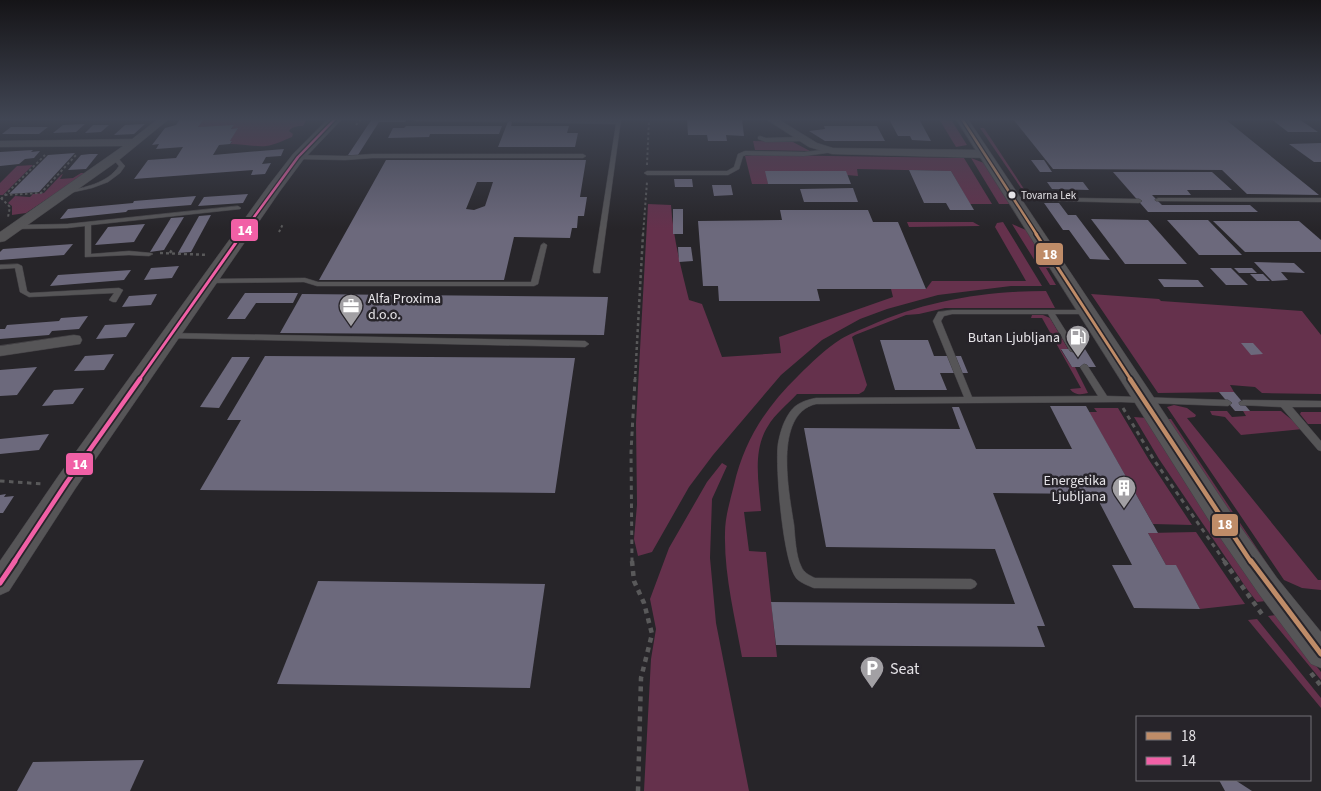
<svg xmlns="http://www.w3.org/2000/svg" width="1321" height="791" viewBox="0 0 1321 791" font-family="'Source Sans 3',sans-serif">
<style>
.green{fill:#65314c}
.building{fill:#6c697c;fill-rule:evenodd}
.lines{fill:none;stroke-linecap:round;stroke-linejoin:round}
.service-casing{stroke:#434145;stroke-width:1}
.minor-casing{stroke:#434145;stroke-width:1}
.tertiary-casing{stroke:#434145;stroke-width:1}
.path-far3{stroke:#59595a;stroke-width:2;stroke-dasharray:2.5 2.5;stroke-linecap:butt}
.path-far2{stroke:#59595a;stroke-width:2.5;stroke-dasharray:3 3;stroke-linecap:butt}
.path-far1{stroke:#59595a;stroke-width:3;stroke-dasharray:4.5 4.5;stroke-linecap:butt}
.path{stroke:#59595a;stroke-width:4.5;stroke-dasharray:5 5;stroke-linecap:butt}
.service{fill:#565557;fill-rule:evenodd}
.minor{fill:#565557;fill-rule:evenodd}
.tertiary{fill:#565557;fill-rule:evenodd}
.bus-1-far3-casing{stroke:#27242a;stroke-width:5}
.bus-1-far2-casing{stroke:#27242a;stroke-width:6}
.bus-1-far1-casing{stroke:#27242a;stroke-width:8}
.bus-1-casing{stroke:#27242a;stroke-width:9}
.bus-2-far3-casing{stroke:#27242a;stroke-width:5}
.bus-2-far2-casing{stroke:#27242a;stroke-width:6}
.bus-2-far1-casing{stroke:#27242a;stroke-width:8}
.bus-2-casing{stroke:#27242a;stroke-width:9}
.bus-1-far3{stroke:#bf8c68;stroke-width:2.5}
.bus-1-far2{stroke:#bf8c68;stroke-width:3}
.bus-1-far1{stroke:#bf8c68;stroke-width:4.5}
.bus-1{stroke:#bf8c68;stroke-width:5}
.bus-2-far3{stroke:#f160a6;stroke-width:2.5}
.bus-2-far2{stroke:#f160a6;stroke-width:3}
.bus-2-far1{stroke:#f160a6;stroke-width:4.5}
.bus-2{stroke:#f160a6;stroke-width:5}
.bus-dot{fill:#e5e3e7;stroke:#27242a;stroke-width:2}
.labels{text-anchor:middle;stroke-width:5;stroke-linejoin:round;paint-order:stroke}
.far-bus-label{font-size:11px;fill:#e5e3e7;stroke:#27242a;text-anchor:start}
.poi-label{font-size:14px;fill:#e5e3e7;stroke:#27242a;text-anchor:end}
.near-poi-label{font-size:16px;fill:#e5e3e7;stroke:#27242a;text-anchor:start}
.line-badge{stroke:#27242a;stroke-width:2}
.badge-label{font-size:14px;text-anchor:middle;font-weight:bold;fill:#fff}
</style>
<rect width="100%" height="100%" fill="#272529"/>
<g class="green">
<path d="M204 119H307L303 126C298 126 293 126 289 131L293 134 292 137C284 140 275 145 266 146 256 147 242 144 230 144L232 142 230 141 237 128 232 129 233 126 198 127Z"/>
<polygon points="939,119 952,121 967,145 956,147"/>
<polygon points="980,128 984,128 1024,189 1021,188"/>
<polygon points="753,141 793,142 810,151 759,150 755,150"/>
<polygon points="754,155 964,158 992,204 970,204 951,171 857,169 858,176 847,175 845,171 766,171 768,184 752,184 745,156"/>
<polygon points="971,158 984,163 1011,204 999,204"/>
<polygon points="33,165 3,195 0,195 0,183 17,166"/>
<polygon points="81,173 86,173 26,213 12,215 12,206 8,203 15,196 30,197 33,194 44,193 61,175 63,174 60,179 73,178"/>
<path d="M648 204 671 205C673 237 681 268 689 300L702 304 722 357 781 353 779 337 893 297 891 289H926L932 281H1026L995 227 997 223 1003 222 1042 286H1011L938 295 887 309 860 319 822 340 781 375 713 455 689 487 652 552 638 556 634 539 637 505 636 423Z"/>
<polygon points="907,222 973,222 980,226 909,227"/>
<polygon points="1012,224 1026,230 1052,268 1046,268 1056,285 1050,285"/>
<path d="M1046 291 1055 308H945L919 314 906 315 855 335 852 337 867 385 864 391 859 394H797C788 404 775 414 768 426 752 451 759 483 761 511L744 512 749 551 766 552 777 657H742C735 617 724 575 725 533 725 517 730 501 734 485 744 441 766 407 798 376 811 363 825 349 841 339 849 334 860 330 869 326 924 301 984 291 1046 291Z"/>
<polygon points="1091,294 1159,299 1161,301 1302,311 1321,335 1321,394 1262,393 1255,387 1230,385 1234,392 1158,393"/>
<path d="M1032 315H1043L1050 318 1068 349 1061 350 1072 367H1075L1088 393C1081 395 1074 395 1070 389L1081 388 1042 318H1031Z"/>
<polygon points="1174,405 1187,408 1196,415 1195,417 1187,418 1318,580 1321,580 1321,590 1302,588 1284,580 1167,407"/>
<polygon points="1094,408 1118,408 1149,460 1192,525 1153,524 1089,412 1097,412"/>
<polygon points="1210,411 1227,411 1232,417 1246,416 1243,411 1281,411 1303,429 1241,435 1225,417 1212,415"/>
<polygon points="1301,412 1321,412 1321,424 1308,424 1300,414"/>
<polygon points="1134,417 1147,418 1266,601 1257,602 1247,589 1159,459"/>
<polygon points="1165,419 1171,419 1274,574 1270,572"/>
<polygon points="722,463 727,466 712,499 710,558 716,623 749,791 644,791 651,659 656,629 650,599 669,548 707,482"/>
<polygon points="1196,532 1245,604 1200,609 1176,566 1166,565 1148,533"/>
<polygon points="1276,615 1321,672 1321,680 1268,616"/>
<polygon points="1257,619 1321,698 1321,708 1248,620"/>
</g>
<g class="building">
<polygon points="180,119 204,119 198,127 234,125 231,129 238,128 230,141 232,141 230,144 219,145 213,155 284,149 281,156 266,157 262,164 271,163 265,174 251,175 253,170 134,179 148,160 176,158 183,147 156,149 159,144 152,145 165,128 176,125"/>
<polygon points="372,119 407,119 405,122 379,122 358,155 348,155"/>
<polygon points="509,119 513,119 511,126 569,126 567,133 578,133 575,147 498,147"/>
<polygon points="687,119 742,119 744,136 726,135 727,141 708,141 707,135 688,135"/>
<polygon points="889,119 919,119 931,141 912,140 910,136 898,136"/>
<polygon points="1013,119 1225,119 1319,195 1247,194 1222,170 1053,169"/>
<polygon points="1271,119 1299,119 1318,132 1288,132"/>
<polygon points="85,124 76,132 53,133 63,125"/>
<polygon points="145,124 134,134 114,135 125,125"/>
<polygon points="93,125 109,125 101,132 85,133"/>
<polygon points="406,126 502,126 499,134 430,134 429,137 388,138 393,128 404,128"/>
<polygon points="824,126 877,126 885,141 825,141 809,131 825,129"/>
<polygon points="11,127 48,127 39,134 2,134"/>
<polygon points="1321,143 1321,162 1314,162 1289,144"/>
<polygon points="33,150 31,152 40,151 34,158 25,159 19,164 0,166 0,152"/>
<polygon points="75,153 39,192 9,194 48,155"/>
<polygon points="90,154 98,154 86,169 68,170 81,155"/>
<path d="M386 160H586L580 197H587L584 216H578L577 228H572L570 238 514 237 504 280H319ZM477 182H493L485 206 474 210 466 209Z"/>
<polygon points="1031,160 1044,160 1052,172 1040,172"/>
<polygon points="909,170 951,171 974,210 950,210 946,203 924,203"/>
<polygon points="765,171 846,171 851,184 768,184"/>
<polygon points="1113,172 1212,172 1232,190 1187,190 1191,195 1152,195 1162,205 1250,205 1258,212 1148,212"/>
<polygon points="674,179 692,179 693,187 675,187"/>
<polygon points="1047,182 1083,182 1089,190 1052,189"/>
<polygon points="712,185 731,185 733,195 714,196"/>
<polygon points="853,188 858,202 804,202 800,189"/>
<polygon points="248,194 243,203 198,206 204,197"/>
<polygon points="196,196 191,205 128,210 126,212 60,219 68,209 133,203 134,201"/>
<polygon points="1044,203 1059,203 1068,215 1076,215 1110,260 1090,259 1069,230 1063,230"/>
<rect x="673" y="209" width="10" height="25"/>
<polygon points="780,210 868,210 873,222 898,222 926,289 817,289 820,301 719,301 718,286 703,286 698,221 782,220"/>
<polygon points="211,215 191,252 178,253 199,216"/>
<polygon points="184,217 164,250 150,252 171,218"/>
<polygon points="1091,219 1148,220 1187,264 1125,264"/>
<polygon points="1167,220 1208,220 1242,255 1199,255"/>
<polygon points="1213,221 1299,221 1321,240 1321,252 1245,252"/>
<polygon points="145,224 134,242 95,245 108,227"/>
<polygon points="73,244 64,255 0,260 0,252 3,249"/>
<polygon points="678,247 691,247 693,261 679,262"/>
<polygon points="1254,262 1294,263 1305,273 1281,272 1288,280 1272,281"/>
<polygon points="179,266 172,278 144,280 151,268"/>
<polygon points="1210,268 1231,268 1248,285 1226,285"/>
<polygon points="1234,268 1252,268 1257,273 1239,273"/>
<polygon points="131,270 124,280 50,286 58,275"/>
<polygon points="1250,274 1263,274 1270,281 1257,281"/>
<polygon points="1158,279 1198,280 1204,287 1164,287"/>
<polygon points="245,293 298,293 293,303 256,303 245,319 227,319"/>
<polygon points="157,294 151,305 122,307 129,296"/>
<polygon points="302,294 608,297 604,335 280,333"/>
<polygon points="88,316 79,329 52,331 49,335 0,339 0,329 5,329 7,325 59,321 61,318"/>
<polygon points="135,323 126,337 96,339 105,325"/>
<polygon points="880,340 928,340 934,356 961,356 968,373 940,373 947,390 895,390"/>
<polygon points="1241,343 1253,343 1263,354 1251,355"/>
<polygon points="1061,349 1085,349 1096,367 1072,367"/>
<polygon points="114,354 104,370 74,371 85,356"/>
<polygon points="265,356 575,358 555,493 200,490 241,420 227,420"/>
<polygon points="232,357 250,357 219,408 200,407"/>
<polygon points="37,367 17,395 0,396 0,370"/>
<polygon points="84,388 73,404 42,406 54,390"/>
<polygon points="1219,392 1234,392 1250,411 1235,411"/>
<polygon points="1050,406 1086,406 1158,533 1148,533 1166,565 1176,565 1200,609 1134,608 1112,565 1132,565 1095,494 993,493 1045,626 1037,626 1045,647 776,645 771,602 1015,604 995,549 826,547 804,428 960,429 952,407 959,407 976,449 1072,449"/>
<polygon points="49,434 39,450 0,454 0,439"/>
<polygon points="6,494 4,497 14,496 3,513 0,513 0,495"/>
<polygon points="318,581 545,584 530,688 277,684"/>
<polygon points="144,760 130,791 17,791 33,762"/>
<polygon points="1219,780 1235,780 1252,791 1225,791"/>
</g>
<g class="lines">
<defs>
<g id="service">
<polygon points="412,119 616,120 617,119 621,119 600,273 594,273 593,271 616,124 513,122 510,120 508,122 415,121"/>
<polygon points="760,136 766,138 801,137 804,139 801,141 766,142 758,139 758,137"/>
<polygon points="832,149 835,151 834,152 804,156 746,155 743,156 739,169 728,175 647,175 644,173 647,171 727,171 734,167 738,154 745,151 804,152"/>
<polygon points="372,154 583,154 586,156 583,158 372,158 345,160 298,159 295,157 298,155 345,156"/>
<path d="M113 157H117L125 166 120 173 108 182 92 188 65 194V192C84 187 107 184 119 166L112 158Z"/>
<polygon points="1014,197 1139,199 1142,201 1139,203 1012,200 1012,198"/>
<polygon points="1158,198 1321,198 1321,202 1156,201 1155,200"/>
<polygon points="238,206 241,208 240,209 91,225 91,254 129,251 151,253 153,254 149,256 129,255 85,257 85,226 67,228 16,229 13,227 16,225 67,224"/>
<polygon points="544,243 547,245 538,284 534,286 317,286 304,282 209,283 205,281 209,279 305,278 318,282 531,282 541,245"/>
<polygon points="18,264 22,266 27,291 30,293 119,288 123,290 116,302 113,302 109,300 114,293 29,297 20,292 15,268 0,269 0,265"/>
<path d="M952 310H1087L1091 312 1087 314H1055L1077 349 1073 352 1070 351 1048 314H952L944 316 941 321 972 397 1098 396 1080 367 1084 364 1087 365 1107 396 1228 400 1232 403 1228 406 1121 402 816 404C773 414 789 493 794 525 795 537 796 556 801 566 804 573 809 575 815 578L971 579 975 581 977 584 975 587 971 589 814 588C809 586 801 583 797 579 783 565 775 466 778 444 780 433 783 422 790 412 796 403 806 400 816 398L964 397 933 321 938 312Z"/>
<polygon points="170,333 585,341 589,344 585,347 167,338 166,336 167,334"/>
<polygon points="1243,400 1321,401 1321,407 1292,407 1321,441 1321,451 1318,450 1281,407 1240,405 1239,403"/>
</g>
<g id="minor">
<polygon points="158,119 169,119 119,160 5,241 0,242 0,232 123,146 0,147 0,141 132,139"/>
<polygon points="766,119 778,119 817,143 833,148 985,150 991,154 985,158 832,154 809,147"/>
<polygon points="74,335 80,336 82,340 80,344 0,356 0,346"/>
</g>
<g id="tertiary">
<polygon points="328,119 342,119 303,160 280,191 75,489 9,591 0,595 0,561 59,475 269,185 293,154"/>
<polygon points="956,119 968,119 1235,519 1277,578 1321,632 1321,668 1311,664 1259,594 1217,533"/>
</g>
</defs>
<use href="#service" class="service-casing"/>
<use href="#minor" class="minor-casing"/>
<use href="#tertiary" class="tertiary-casing"/>
<g class="path-far3">
<polyline points="356,125 360,120"/>
<polyline points="647,165 649,119"/>
<polyline points="5,195 41,193 77,154"/>
<polyline points="1,198 10,207 8,217"/>
<polyline points="1,199 45,155"/>
<polyline points="279,232 283,224"/>
<polyline points="643,235 647,182"/>
</g>
<g class="path-far2">
<polyline points="160,253 208,255"/>
<polyline points="170,253 173,248"/>
<polyline points="635,380 643,234"/>
</g>
<g class="path-far1">
<polyline points="1123,408 1154,460 1225,562"/>
<polyline points="0,481 44,484"/>
<polyline points="632,562 631,452 635,379"/>
</g>
<g class="path">
<polyline points="632,561 634,581 644,603 652,634 641,678 638,791"/>
<polyline points="1224,561 1264,617"/>
<polyline points="1311,673 1321,686"/>
</g>
<use href="#service" class="service"/>
<use href="#minor" class="minor"/>
<use href="#tertiary" class="tertiary"/>
<defs>
<polyline id="bus-1-far3" points="962,119 1037,235"/>
<polyline id="bus-1-far2" points="1036,234 1131,380"/>
<polyline id="bus-1-far1" points="1130,379 1251,562"/>
<polyline id="bus-1" points="1251,561 1321,654"/>
<polyline id="bus-2-far3" points="241,235 298,157 335,119"/>
<polyline id="bus-2-far2" points="139,380 242,234"/>
<polyline id="bus-2-far1" points="14,562 67,482 140,379"/>
<polyline id="bus-2" points="0,583 15,561"/>
</defs>
<use href="#bus-1-far3" class="bus-1-far3-casing"/>
<use href="#bus-1-far2" class="bus-1-far2-casing"/>
<use href="#bus-1-far1" class="bus-1-far1-casing"/>
<use href="#bus-1" class="bus-1-casing"/>
<use href="#bus-2-far3" class="bus-2-far3-casing"/>
<use href="#bus-2-far2" class="bus-2-far2-casing"/>
<use href="#bus-2-far1" class="bus-2-far1-casing"/>
<use href="#bus-2" class="bus-2-casing"/>
<use href="#bus-1-far3" class="bus-1-far3"/>
<use href="#bus-1-far2" class="bus-1-far2"/>
<use href="#bus-1-far1" class="bus-1-far1"/>
<use href="#bus-1" class="bus-1"/>
<use href="#bus-2-far3" class="bus-2-far3"/>
<use href="#bus-2-far2" class="bus-2-far2"/>
<use href="#bus-2-far1" class="bus-2-far1"/>
<use href="#bus-2" class="bus-2"/>
</g>
<linearGradient id="sky" x2="0" y2="1"><stop stop-color="#151417"/><stop offset="0.52" stop-color="#414654"/><stop offset="1" stop-color="#414654" stop-opacity="0"/></linearGradient>
<rect width="1321" height="229" fill="url(#sky)"/>
<defs>
<symbol id="office-pin" viewBox="-11 -11 22 30"><path d="M0 17L-7.5 6A9.5 9.5 0 1 1 7.5 6Z" fill="#a2a0a4" stroke="#27242a"/><path d="M-6-3h4V-5.5h4V-3h4V5H-6ZM-1-4.5V-3h2v-1.5ZM-6 0V1H6V0Z" fill="#fff"/></symbol>
<symbol id="fuel-pin" viewBox="-11 -11 22 30"><path d="M0 17L-7.5 6A9.5 9.5 0 1 1 7.5 6Z" fill="#a2a0a4" stroke="#27242a"/><path d="M-5.5-6h7V0h2V4h1.3V-2.5L3-4.5l.8-.8L6-3V5H2.5V1h-1V6h-7ZM-4.2-4.7v3.2H.2V-4.7Z" fill="#fff"/></symbol>
<symbol id="building-pin" viewBox="-11 -11 22 30"><path d="M0 17L-7.5 6A9.5 9.5 0 1 1 7.5 6Z" fill="#a2a0a4" stroke="#27242a"/><path d="M-4-6H4V6H1V3H-1V6H-4ZM-2.5-4.3h1.7v1.8h-1.7ZM.8-4.3h1.7v1.8H.8ZM-2.5-1h1.7V.8h-1.7ZM.8-1h1.7V.8H.8Z" fill="#fff"/></symbol>
<symbol id="parking-pin" viewBox="-11 -11 22 30"><path d="M0 17L-7.5 6A9.5 9.5 0 1 1 7.5 6Z" fill="#a2a0a4" stroke="#27242a"/><path d="M-3.5-5.5H1a3.5 3.5 0 0 1 0 7H-1V5.5H-3.5ZM-1-3.4V-.6H.8a1.4 1.4 0 0 0 0-2.8Z" fill="#fff"/></symbol>
</defs>
<g fill-rule="evenodd">
<use href="#office-pin" x="337" y="292" width="28" height="38"/>
<use href="#fuel-pin" x="1064" y="323" width="28" height="38"/>
<use href="#building-pin" x="1110" y="474" width="28" height="38"/>
<use href="#parking-pin" x="858" y="654" width="28" height="38"/>
</g>
<circle class="bus-dot" cx="1012" cy="195" r="4.5"/>
<g class="labels">
<g class="far-bus-label">
<text x="1021" y="199">Tovarna Lek</text>
</g>
<g class="poi-label">
<text x="368" y="303" text-anchor="start">Alfa Proxima<tspan x="368" dy="16">d.o.o.</tspan></text>
<text x="1060" y="342">Butan Ljubljana</text>
<text x="1106" y="485">Energetika<tspan x="1106" dy="16">Ljubljana</tspan></text>
</g>
<g class="near-poi-label">
<text x="890" y="674">Seat</text>
</g>
</g>
<g class="line-badge">
<rect x="230" y="218" width="29" height="24" rx="5" fill="#f160a6"/>
<rect x="1035" y="242" width="29" height="24" rx="5" fill="#bf8c68"/>
<rect x="65" y="452" width="29" height="24" rx="5" fill="#f160a6"/>
<rect x="1211" y="513" width="28" height="24" rx="5" fill="#bf8c68"/>
</g>
<g class="badge-label">
<text x="245" y="235">14</text>
<text x="1050" y="259">18</text>
<text x="80" y="469">14</text>
<text x="1225" y="529">18</text>
</g>
<rect x="1136" y="716" width="175" height="65" fill="#27242a" stroke="#737076"/>
<rect x="1146" y="732" width="25" height="8" fill="#bf8c68" stroke="#737076"/>
<text x="1181" y="741" font-size="15" fill="#e5e3e7">18</text>
<rect x="1146" y="757" width="25" height="8" fill="#f160a6" stroke="#737076"/>
<text x="1181" y="766" font-size="15" fill="#e5e3e7">14</text>
</svg>
